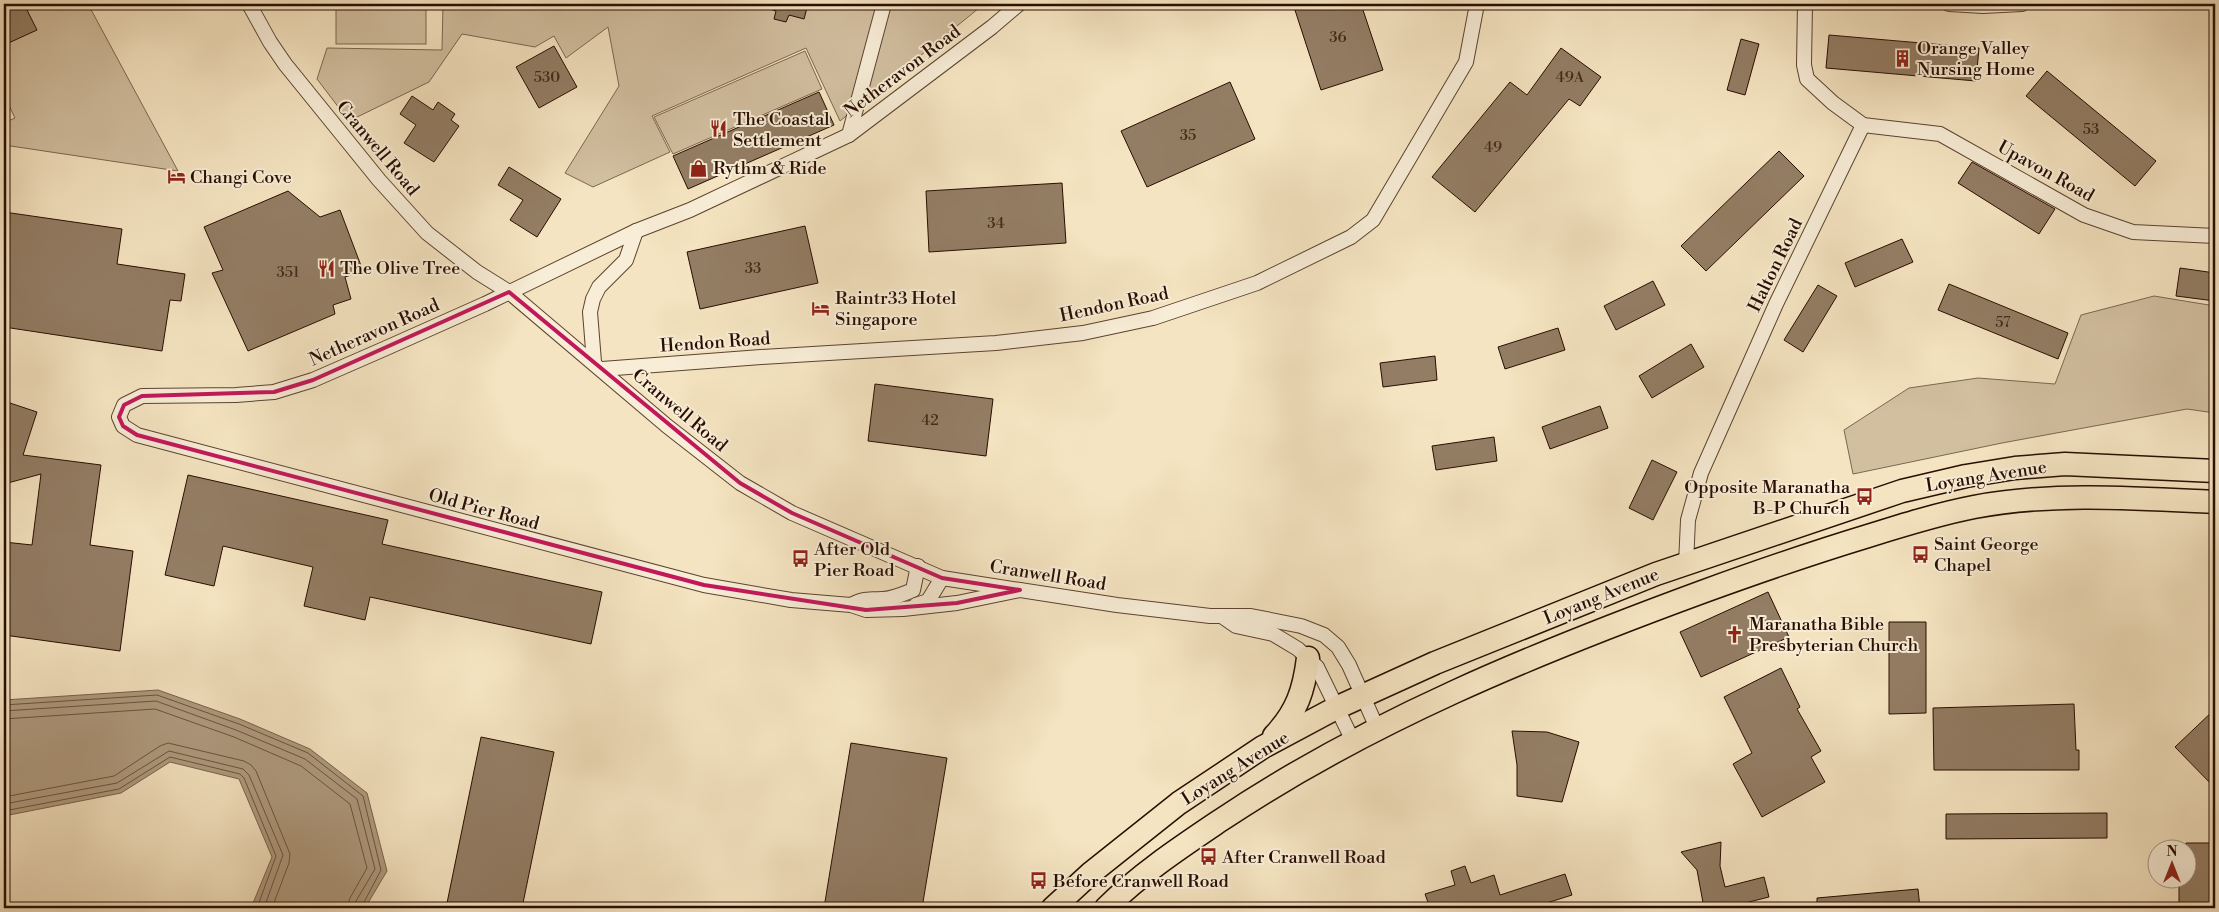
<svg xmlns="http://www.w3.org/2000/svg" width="2219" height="912" viewBox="0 0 2219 912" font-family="'Libre Bodoni',serif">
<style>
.green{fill:#d2bfa0;stroke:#7d6650}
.water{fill:#af9b7f;stroke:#79624c}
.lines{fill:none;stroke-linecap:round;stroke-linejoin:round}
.shore{stroke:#6c5440;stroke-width:1}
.building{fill:#937d64;stroke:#280d00}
.minor-casing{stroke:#5b4330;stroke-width:16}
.primary-casing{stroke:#280d00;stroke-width:25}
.minor{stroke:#f8edd7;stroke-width:14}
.primary{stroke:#f5e4c1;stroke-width:22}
.marked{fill:none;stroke:#c2185b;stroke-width:4;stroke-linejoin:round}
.labels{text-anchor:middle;stroke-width:4;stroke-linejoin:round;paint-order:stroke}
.number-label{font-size:15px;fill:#432919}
.poi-label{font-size:18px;fill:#280d00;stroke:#f8edd7;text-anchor:start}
.street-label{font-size:18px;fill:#280d00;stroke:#f8edd7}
</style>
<rect width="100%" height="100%" fill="#f5e4c1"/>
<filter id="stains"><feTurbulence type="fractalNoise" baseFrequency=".004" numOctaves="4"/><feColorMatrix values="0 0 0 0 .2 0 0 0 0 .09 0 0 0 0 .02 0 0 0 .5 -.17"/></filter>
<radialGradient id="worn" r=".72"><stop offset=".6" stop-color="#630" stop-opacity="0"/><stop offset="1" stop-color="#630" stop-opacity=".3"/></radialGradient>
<g class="green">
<polygon points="24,4 88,4 178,171 4,145 4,123 15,118 4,95 4,45 36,30"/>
<rect x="336" y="4" width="90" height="40"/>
<polygon points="443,4 984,4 840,121 806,48 652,116 670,152 593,187 565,173 619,86 608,27 566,58 554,36 535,47 462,34 429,82 349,121 317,79 327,48 442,50"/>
<polygon points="805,51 822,89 673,154 654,117"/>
<polygon points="2154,296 2215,306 2215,413 2187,409 2002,443 1853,474 1844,430 1909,388 1978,378 2055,384 2081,315"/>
</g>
<polygon class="water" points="158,690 240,719 310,749 367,793 387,871 365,908 251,908 272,857 239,779 170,762 121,793 4,816 4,700"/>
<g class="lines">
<g class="shore">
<polyline points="4,705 157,695 239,724 308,753 363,796 381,870 361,908"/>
<polyline points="4,711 156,701 236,730 305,759 357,799 375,869 356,901 355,908"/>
<polyline points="4,719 155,709 234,737 301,766 350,804 367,868 350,898 347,908"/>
<polyline points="4,797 114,776 160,746 168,743 244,761 251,765 256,771 290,854 289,863 272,908"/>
<polyline points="4,804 117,783 169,751 243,769 249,775 283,855 264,908"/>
<polyline points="4,811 119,789 170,757 240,774 244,778 276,856 257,908"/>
</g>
</g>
<g class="building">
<polygon points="4,4 24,4 37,30 4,45"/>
<polygon points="765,4 808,4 804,19 789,15 786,22 774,19 776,11 764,7"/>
<polygon points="1293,4 1361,4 1383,70 1321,90"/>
<polygon points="1829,35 1979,48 1976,81 1826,68"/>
<polygon points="1741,39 1759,44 1745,95 1727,90"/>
<polygon points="554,46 577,87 539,108 516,67"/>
<polygon points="1561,48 1601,77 1580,106 1569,99 1475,212 1432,177 1510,82 1527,95"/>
<polygon points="2047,71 2156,161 2135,186 2026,96"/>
<polygon points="1230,82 1255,139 1147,187 1121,131"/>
<polygon points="819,92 834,125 688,189 673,156"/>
<polygon points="412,96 433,110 438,102 455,114 451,120 459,126 434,162 404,143 416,125 400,114"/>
<polygon points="1779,151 1804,176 1706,271 1681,246"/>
<polygon points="1972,162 2055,209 2039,234 1958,183"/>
<polygon points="509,167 561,199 537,237 510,220 523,200 498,185"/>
<polygon points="1062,183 1066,243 929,252 926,191"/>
<polygon points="288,191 320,217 340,210 363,271 345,277 351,299 333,305 335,314 248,351 212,273 223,270 204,227"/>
<polygon points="4,212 122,229 117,264 185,274 181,301 170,300 162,351 4,327"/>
<polygon points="805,226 818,283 700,309 687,252"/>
<polygon points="1902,239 1913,262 1855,287 1845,263"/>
<polygon points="2180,268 2215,273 2215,301 2176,296"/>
<polygon points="1653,281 1665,305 1616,330 1604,306"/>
<polygon points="1949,284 2068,333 2058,359 1938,310"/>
<polygon points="1818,285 1837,296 1803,352 1784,340"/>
<polygon points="1558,328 1565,350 1505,369 1498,347"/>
<polygon points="1691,344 1704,367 1652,398 1639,376"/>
<polygon points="1435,356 1437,380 1383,387 1380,363"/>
<polygon points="875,384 993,399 986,456 868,441"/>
<polygon points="4,401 37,412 23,455 101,465 90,545 133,551 120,651 4,635 4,542 32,545 41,474 4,484"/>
<polygon points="1600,406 1608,428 1550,449 1542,427"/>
<polygon points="1494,437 1497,461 1436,470 1432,446"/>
<polygon points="1652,460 1677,472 1653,520 1629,508"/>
<polygon points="188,475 388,520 382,544 602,592 591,644 370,597 365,620 304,606 313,567 223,546 214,586 165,575"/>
<polygon points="1768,592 1789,637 1701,677 1680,632"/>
<polygon points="1889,622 1926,622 1926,713 1889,714"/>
<polygon points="1781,668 1800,707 1797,709 1821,751 1811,757 1825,782 1762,817 1733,764 1752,753 1724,697"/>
<polygon points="2074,704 2076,750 2079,750 2079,770 1934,770 1933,708"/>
<polygon points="2215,709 2215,788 2175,747"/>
<polygon points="1512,731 1547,732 1579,742 1562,802 1517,796 1517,765"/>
<polygon points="481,737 554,752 522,908 446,908"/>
<polygon points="851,743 947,758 922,908 824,908"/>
<polygon points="2107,813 2107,838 1946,839 1946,814"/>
<polygon points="1721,842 1720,866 1725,887 1764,877 1769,897 1725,908 1704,908 1697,870 1681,852"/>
<polygon points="2186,843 2215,843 2215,908 2179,908 2179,880 2186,880"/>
<polygon points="1465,866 1471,883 1494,875 1500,895 1565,874 1572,895 1531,908 1430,908 1425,894 1455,885 1451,871"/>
<polygon points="1918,889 1920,908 1817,908 1817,898"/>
</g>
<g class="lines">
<defs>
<g id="minor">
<polyline points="249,4 270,42 285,64 379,180 427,233 477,272 509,292 667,426 740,483 792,513 942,578 1117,605 1210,616 1251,616 1301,626 1324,635 1338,647 1349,665 1377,728"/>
<polyline points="1019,4 992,27 849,135 690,210 636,231 485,304 384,349 313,380 274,392 236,395 142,396 124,405 119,417 123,426 137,435 704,585 791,600 851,605 866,610 903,609 957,603 1020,590"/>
<polyline points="1805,4 1804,65 1807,79 1833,103 1863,125 1940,134 2084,215 2133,232 2215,236"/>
<polyline points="1949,4 1983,6 2022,4"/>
<polyline points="849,135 884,4"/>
<polyline points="594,362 590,312 593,299 599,287 626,260 636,231"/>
<polyline points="602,369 761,357 996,343 1083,333 1153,318 1257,283 1351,237 1373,220 1466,62 1477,4"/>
<polyline points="1686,564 1688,520 1701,473 1776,304 1863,125"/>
<path d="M851 605C864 598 867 600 882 599 892 599 903 594 913 590L918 566"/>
<polyline points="916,605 928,601 942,578"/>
<polyline points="1223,617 1236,626 1273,634 1298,649 1317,667 1353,741"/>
</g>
<g id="primary">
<path d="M1274 736C1297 712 1304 690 1308 658"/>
<polyline points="1053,908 1091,873 1179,803 1263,747 1336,708 1435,663 1656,574 1902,491 1966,476 2015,468 2065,464 2215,471"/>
<path d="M1106 908C1140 874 1181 847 1221 820 1369 721 1536 653 1702 592 1757 572 1812 553 1868 536 1903 525 1938 514 1974 507 2053 492 2135 498 2215 502"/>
</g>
</defs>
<use href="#minor" class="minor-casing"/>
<use href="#primary" class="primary-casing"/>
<use href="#minor" class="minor"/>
<use href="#primary" class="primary"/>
</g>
<path class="marked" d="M509 292 740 483 792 513 942 578 1020 590 957 603 866 610 704 585 137 435 123 426 119 417 124 405 142 396 274 392 313 380Z"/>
<defs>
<symbol id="building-bare" viewBox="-9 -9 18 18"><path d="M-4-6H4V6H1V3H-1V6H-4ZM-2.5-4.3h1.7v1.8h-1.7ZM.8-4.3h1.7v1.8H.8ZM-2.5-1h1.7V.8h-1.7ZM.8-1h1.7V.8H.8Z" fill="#8f2418" stroke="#f8edd7" stroke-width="2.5" paint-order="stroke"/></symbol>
<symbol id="restaurant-bare" viewBox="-9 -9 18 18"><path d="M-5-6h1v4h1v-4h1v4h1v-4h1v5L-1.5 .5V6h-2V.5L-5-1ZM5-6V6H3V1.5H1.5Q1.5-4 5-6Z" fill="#8f2418" stroke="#f8edd7" stroke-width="2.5" paint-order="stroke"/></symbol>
<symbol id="shop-bare" viewBox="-9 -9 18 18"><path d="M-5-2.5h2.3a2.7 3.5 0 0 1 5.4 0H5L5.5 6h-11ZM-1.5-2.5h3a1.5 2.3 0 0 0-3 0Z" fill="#8f2418" stroke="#f8edd7" stroke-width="2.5" paint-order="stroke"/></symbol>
<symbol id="hotel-bare" viewBox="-9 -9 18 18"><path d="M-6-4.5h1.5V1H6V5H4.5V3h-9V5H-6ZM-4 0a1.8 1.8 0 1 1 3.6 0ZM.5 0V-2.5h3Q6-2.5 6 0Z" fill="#8f2418" stroke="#f8edd7" stroke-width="2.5" paint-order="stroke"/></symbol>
<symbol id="bus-bare" viewBox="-9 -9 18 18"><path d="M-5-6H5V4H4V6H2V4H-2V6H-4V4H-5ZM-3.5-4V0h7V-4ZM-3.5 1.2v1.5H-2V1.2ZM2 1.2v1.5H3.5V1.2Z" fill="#8f2418" stroke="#f8edd7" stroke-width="2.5" paint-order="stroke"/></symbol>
<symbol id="church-bare" viewBox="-9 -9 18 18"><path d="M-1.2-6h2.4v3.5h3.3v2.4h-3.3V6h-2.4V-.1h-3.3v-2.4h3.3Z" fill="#8f2418" stroke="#f8edd7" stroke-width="2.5" paint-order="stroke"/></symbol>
</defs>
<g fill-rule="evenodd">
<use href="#building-bare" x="1890" y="46" width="25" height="25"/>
<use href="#restaurant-bare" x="706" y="116" width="25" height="25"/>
<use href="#shop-bare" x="686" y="156" width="25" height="25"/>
<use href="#hotel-bare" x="164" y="164" width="25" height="25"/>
<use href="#restaurant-bare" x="314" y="256" width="25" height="25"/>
<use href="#hotel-bare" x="808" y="296" width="25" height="25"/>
<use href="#bus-bare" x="1852" y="484" width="25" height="25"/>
<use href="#bus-bare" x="1908" y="542" width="25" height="25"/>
<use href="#bus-bare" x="788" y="546" width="25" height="25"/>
<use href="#church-bare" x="1722" y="622" width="25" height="25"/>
<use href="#bus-bare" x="1196" y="844" width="25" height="25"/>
<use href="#bus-bare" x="1026" y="868" width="25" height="25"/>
</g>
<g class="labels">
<g class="number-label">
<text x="1338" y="42">36</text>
<text x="547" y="82">530</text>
<text x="1570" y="82">49A</text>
<text x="2091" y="134">53</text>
<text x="1188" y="140">35</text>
<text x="1493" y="152">49</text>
<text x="996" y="228">34</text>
<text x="753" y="273">33</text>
<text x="288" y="277">351</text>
<text x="2003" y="327">57</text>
<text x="930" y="425">42</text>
</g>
<g class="poi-label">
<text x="1917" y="54">Orange Valley<tspan x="1917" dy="21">Nursing Home</tspan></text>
<text x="733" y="125">The Coastal<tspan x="733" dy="21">Settlement</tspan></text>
<text x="713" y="174">Rythm &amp; Ride</text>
<text x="190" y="183">Changi Cove</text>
<text x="340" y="274">The Olive Tree</text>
<text x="835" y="304">Raintr33 Hotel<tspan x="835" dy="21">Singapore</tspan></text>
<text x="1850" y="493" text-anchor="end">Opposite Maranatha<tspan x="1850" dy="21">B-P Church</tspan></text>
<text x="1934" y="550">Saint George<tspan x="1934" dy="21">Chapel</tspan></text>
<text x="814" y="555">After Old<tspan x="814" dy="21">Pier Road</tspan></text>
<text x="1749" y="630">Maranatha Bible<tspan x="1749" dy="21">Presbyterian Church</tspan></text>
<text x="1222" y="863">After Cranwell Road</text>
<text x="1053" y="887">Before Cranwell Road</text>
</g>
<g class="street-label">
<text transform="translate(902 71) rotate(-37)" y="6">Netheravon Road</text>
<text transform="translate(378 148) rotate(50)" y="6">Cranwell Road</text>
<text transform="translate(2046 171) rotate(29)" y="6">Upavon Road</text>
<text transform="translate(1775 265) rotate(-64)" y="6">Halton Road</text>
<text transform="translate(1114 304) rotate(-12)" y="6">Hendon Road</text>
<text transform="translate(374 332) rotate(-24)" y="6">Netheravon Road</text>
<text transform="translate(715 342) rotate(-4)" y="6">Hendon Road</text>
<text transform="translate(680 410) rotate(40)" y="6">Cranwell Road</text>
<text transform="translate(1986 476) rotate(-9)" y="6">Loyang Avenue</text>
<text transform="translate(484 509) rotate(15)" y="6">Old Pier Road</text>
<text transform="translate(1048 575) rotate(9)" y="6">Cranwell Road</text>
<text transform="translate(1601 596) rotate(-22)" y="6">Loyang Avenue</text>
<text transform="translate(1235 768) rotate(-32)" y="6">Loyang Avenue</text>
</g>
</g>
<rect width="2219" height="912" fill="none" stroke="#f5e4c1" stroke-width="20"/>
<rect x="5" y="5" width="2209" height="902" fill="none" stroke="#280d00" stroke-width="2.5"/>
<rect x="10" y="10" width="2199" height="892" fill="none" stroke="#280d00"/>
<g transform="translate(2172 864)"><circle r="24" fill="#f8edd7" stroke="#a59381"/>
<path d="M0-4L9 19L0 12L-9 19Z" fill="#8f2418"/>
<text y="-8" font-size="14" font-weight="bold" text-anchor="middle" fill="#280d00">N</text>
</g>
<rect width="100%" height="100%" filter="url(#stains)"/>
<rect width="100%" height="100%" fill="url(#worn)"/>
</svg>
